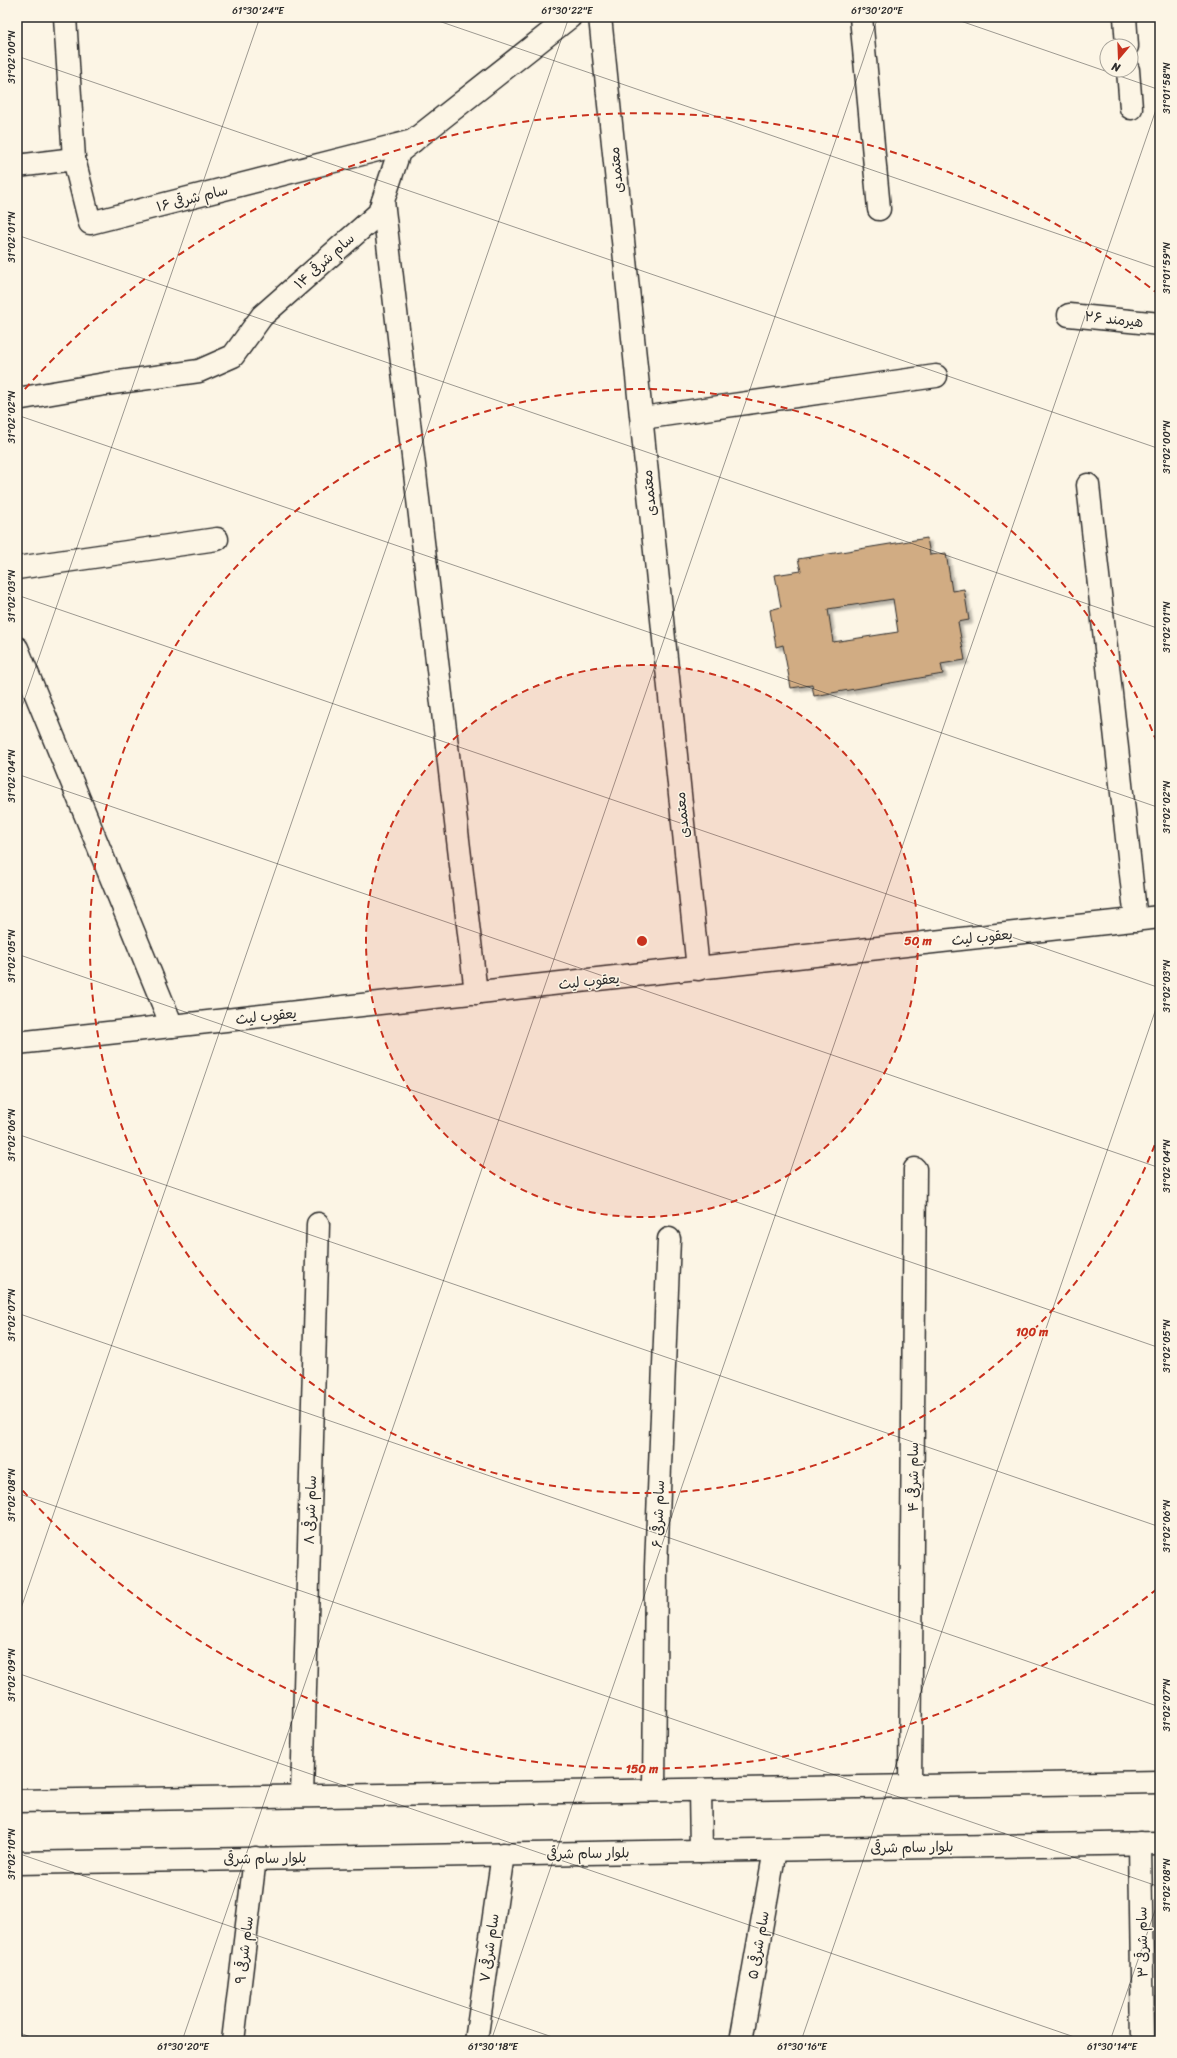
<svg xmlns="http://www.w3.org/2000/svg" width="1177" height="2058" viewBox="0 0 1177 2058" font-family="Sriracha,'Playpen Sans Arabic',sans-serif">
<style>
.building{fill:#d1ac83;stroke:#2b2b2b;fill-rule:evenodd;filter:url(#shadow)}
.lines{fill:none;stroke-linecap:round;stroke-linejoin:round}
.street-casing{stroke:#2b2b2b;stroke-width:25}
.secondary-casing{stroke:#2b2b2b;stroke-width:25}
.street{stroke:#fcf5e5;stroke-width:22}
.secondary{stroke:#fcf5e5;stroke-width:22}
.ticks{fill:none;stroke:#2b2b2b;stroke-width:1;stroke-opacity:0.45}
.ring{fill:none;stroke:#c8321e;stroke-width:2;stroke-dasharray:7 5}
.labels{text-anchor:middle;stroke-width:3;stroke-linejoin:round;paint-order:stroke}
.street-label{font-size:14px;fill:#2b2b2b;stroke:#fcf5e5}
.centre{fill:#c8321e;stroke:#fcf5e5;stroke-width:2}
.ring-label{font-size:12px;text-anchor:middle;font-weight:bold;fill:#c8321e;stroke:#fcf5e5;stroke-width:3;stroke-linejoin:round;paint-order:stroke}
.neatline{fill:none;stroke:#2b2b2b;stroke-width:1.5}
.ticks-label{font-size:10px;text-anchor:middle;fill:#2b2b2b}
</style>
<defs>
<filter id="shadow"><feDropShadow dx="3.5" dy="3.5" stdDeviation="1" flood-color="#0004"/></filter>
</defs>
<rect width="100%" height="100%" fill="#fcf5e5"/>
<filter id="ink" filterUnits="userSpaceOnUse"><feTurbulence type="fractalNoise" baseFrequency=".025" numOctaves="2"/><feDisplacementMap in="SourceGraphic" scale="8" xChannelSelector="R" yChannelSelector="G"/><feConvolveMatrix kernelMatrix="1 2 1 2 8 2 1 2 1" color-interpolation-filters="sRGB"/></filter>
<g filter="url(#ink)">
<path class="building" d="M927 538 930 555 946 553 952 591 964 589 969 620 958 622 965 660 941 664 943 674 814 696 812 685 791 688 783 645 776 647 770 610 781 607 775 575 801 571 798 559ZM893 599 898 632 833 642 828 609Z"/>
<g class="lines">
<defs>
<g id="street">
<polyline points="65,17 74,159"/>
<polyline points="600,17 698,969"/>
<polyline points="861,17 879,209"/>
<polyline points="1125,17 1127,46"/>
<polyline points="1128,70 1131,108"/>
<polyline points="17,166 74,159 90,223 413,141"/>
<polyline points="383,201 476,993"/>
<polyline points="1069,315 1160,324"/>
<polyline points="17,399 105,384 199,371 233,356 262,316 379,213 399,152 570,17"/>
<polyline points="642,418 936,376"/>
<polyline points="1088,485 1136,920"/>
<polyline points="17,568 217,539"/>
<polyline points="17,648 172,1026"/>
<polyline points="910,1786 915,1169"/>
<polyline points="654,1790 656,1567 669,1239"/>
<polyline points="302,1796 318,1224"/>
<polyline points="1140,1843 1143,2041"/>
<polyline points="233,2041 255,1858"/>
<polyline points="476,2041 503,1854"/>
<polyline points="741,2041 775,1850"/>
</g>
<g id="secondary">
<polyline points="17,1043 1160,917"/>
<polyline points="700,1790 701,1851"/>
<polyline points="17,1801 1160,1782"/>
<polyline points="17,1863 1160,1843"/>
</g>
</defs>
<use href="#street" class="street-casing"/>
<use href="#secondary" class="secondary-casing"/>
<use href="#street" class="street"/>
<use href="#secondary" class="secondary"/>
</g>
</g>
<path class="ticks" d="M427 17 1160 269M949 17 1160 90M17 56 1160 449M17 235 1160 629M17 415 1160 808M17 595 1160 988M17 721 260 17M17 774 1160 1168M17 954 1160 1348M17 1134 1160 1527M17 1313 1160 1707M17 1493 1160 1887M17 1620 569 17M17 1673 1086 2041M17 1853 564 2041M17 2032 42 2041M182 2041 878 17M491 2041 1160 98M801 2041 1160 997M1110 2041 1160 1896"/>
<circle cx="642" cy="941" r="276" fill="#c8321e" fill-opacity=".12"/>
<g class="ring">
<circle cx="642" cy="941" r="276"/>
<path d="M1159 1134A552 552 0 1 1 1159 748"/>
<path d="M1157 1589A828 828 0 0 1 17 1484M17 398A828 828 0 0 1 1157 293"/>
</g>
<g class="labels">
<g class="street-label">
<text transform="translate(616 170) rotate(-96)" y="5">معتمدی</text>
<text transform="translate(192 198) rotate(-14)" y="5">سام شرقی ۱۶</text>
<text transform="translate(324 261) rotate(-42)" y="5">سام شرقی ۱۴</text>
<text transform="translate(1114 319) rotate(6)" y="5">هیرمند ۲۶</text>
<text transform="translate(649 493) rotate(-96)" y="5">معتمدی</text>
<text transform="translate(682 815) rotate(-96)" y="5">معتمدی</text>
<text transform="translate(982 937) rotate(-6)" y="5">یعقوب لیث</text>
<text transform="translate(589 981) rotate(-6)" y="5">یعقوب لیث</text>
<text transform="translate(266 1016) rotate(-6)" y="5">یعقوب لیث</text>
<text transform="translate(913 1477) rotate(-90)" y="5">سام شرقی ۴</text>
<text transform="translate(310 1510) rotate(-88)" y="5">سام شرقی ۸</text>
<text transform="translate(658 1514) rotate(-88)" y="5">سام شرقی ۶</text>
<text transform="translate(912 1847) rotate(-1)" y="5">بلوار سام شرقی</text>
<text transform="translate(588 1853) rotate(-1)" y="5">بلوار سام شرقی</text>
<text transform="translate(265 1858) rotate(-1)" y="5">بلوار سام شرقی</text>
<text transform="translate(1142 1942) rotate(-91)" y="5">سام شرقی ۳</text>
<text transform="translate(758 1945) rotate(-80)" y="5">سام شرقی ۵</text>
<text transform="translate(489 1948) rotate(-82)" y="5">سام شرقی ۷</text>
<text transform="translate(244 1950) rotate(-83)" y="5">سام شرقی ۹</text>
</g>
</g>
<circle cx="642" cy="941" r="6" class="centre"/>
<g class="ring-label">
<text x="918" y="945">50 m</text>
<text x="1032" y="1336">100 m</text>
<text x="642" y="1773">150 m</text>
</g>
<rect width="1177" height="2058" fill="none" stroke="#fcf5e5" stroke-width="44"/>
<g transform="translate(1119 58) rotate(199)"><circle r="19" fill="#fcf5e5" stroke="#a8a49b"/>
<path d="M0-3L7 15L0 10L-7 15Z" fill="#c8321e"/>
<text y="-6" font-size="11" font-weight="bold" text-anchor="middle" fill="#2b2b2b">N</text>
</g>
<rect x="22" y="22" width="1133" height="2014" class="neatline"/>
<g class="ticks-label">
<text x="258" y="14">61°30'24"E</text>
<text x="567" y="14">61°30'22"E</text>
<text x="877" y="14">61°30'20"E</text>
<text transform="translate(11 57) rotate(-90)" y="4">31°02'00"N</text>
<text transform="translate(1166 88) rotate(-90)" y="4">31°01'58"N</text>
<text transform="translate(11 237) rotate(-90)" y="4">31°02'01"N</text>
<text transform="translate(1166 268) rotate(-90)" y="4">31°01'59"N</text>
<text transform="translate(11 417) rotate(-90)" y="4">31°02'02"N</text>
<text transform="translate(1166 447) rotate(-90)" y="4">31°02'00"N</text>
<text transform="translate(11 596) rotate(-90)" y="4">31°02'03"N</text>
<text transform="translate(1166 627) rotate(-90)" y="4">31°02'01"N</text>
<text transform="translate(11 776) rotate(-90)" y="4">31°02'04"N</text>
<text transform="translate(1166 807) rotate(-90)" y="4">31°02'02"N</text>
<text transform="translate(11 956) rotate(-90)" y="4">31°02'05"N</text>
<text transform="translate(1166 986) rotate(-90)" y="4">31°02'03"N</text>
<text transform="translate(11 1135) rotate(-90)" y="4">31°02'06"N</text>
<text transform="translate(1166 1166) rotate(-90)" y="4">31°02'04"N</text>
<text transform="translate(11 1315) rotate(-90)" y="4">31°02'07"N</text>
<text transform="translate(1166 1346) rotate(-90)" y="4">31°02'05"N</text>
<text transform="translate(11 1495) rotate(-90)" y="4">31°02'08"N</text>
<text transform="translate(1166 1526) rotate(-90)" y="4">31°02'06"N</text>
<text transform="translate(11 1675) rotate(-90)" y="4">31°02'09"N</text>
<text transform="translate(1166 1705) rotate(-90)" y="4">31°02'07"N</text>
<text transform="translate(11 1854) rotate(-90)" y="4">31°02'10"N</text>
<text transform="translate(1166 1885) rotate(-90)" y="4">31°02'08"N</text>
<text x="183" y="2050">61°30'20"E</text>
<text x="493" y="2050">61°30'18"E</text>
<text x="802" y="2050">61°30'16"E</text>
<text x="1112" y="2050">61°30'14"E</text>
</g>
</svg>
